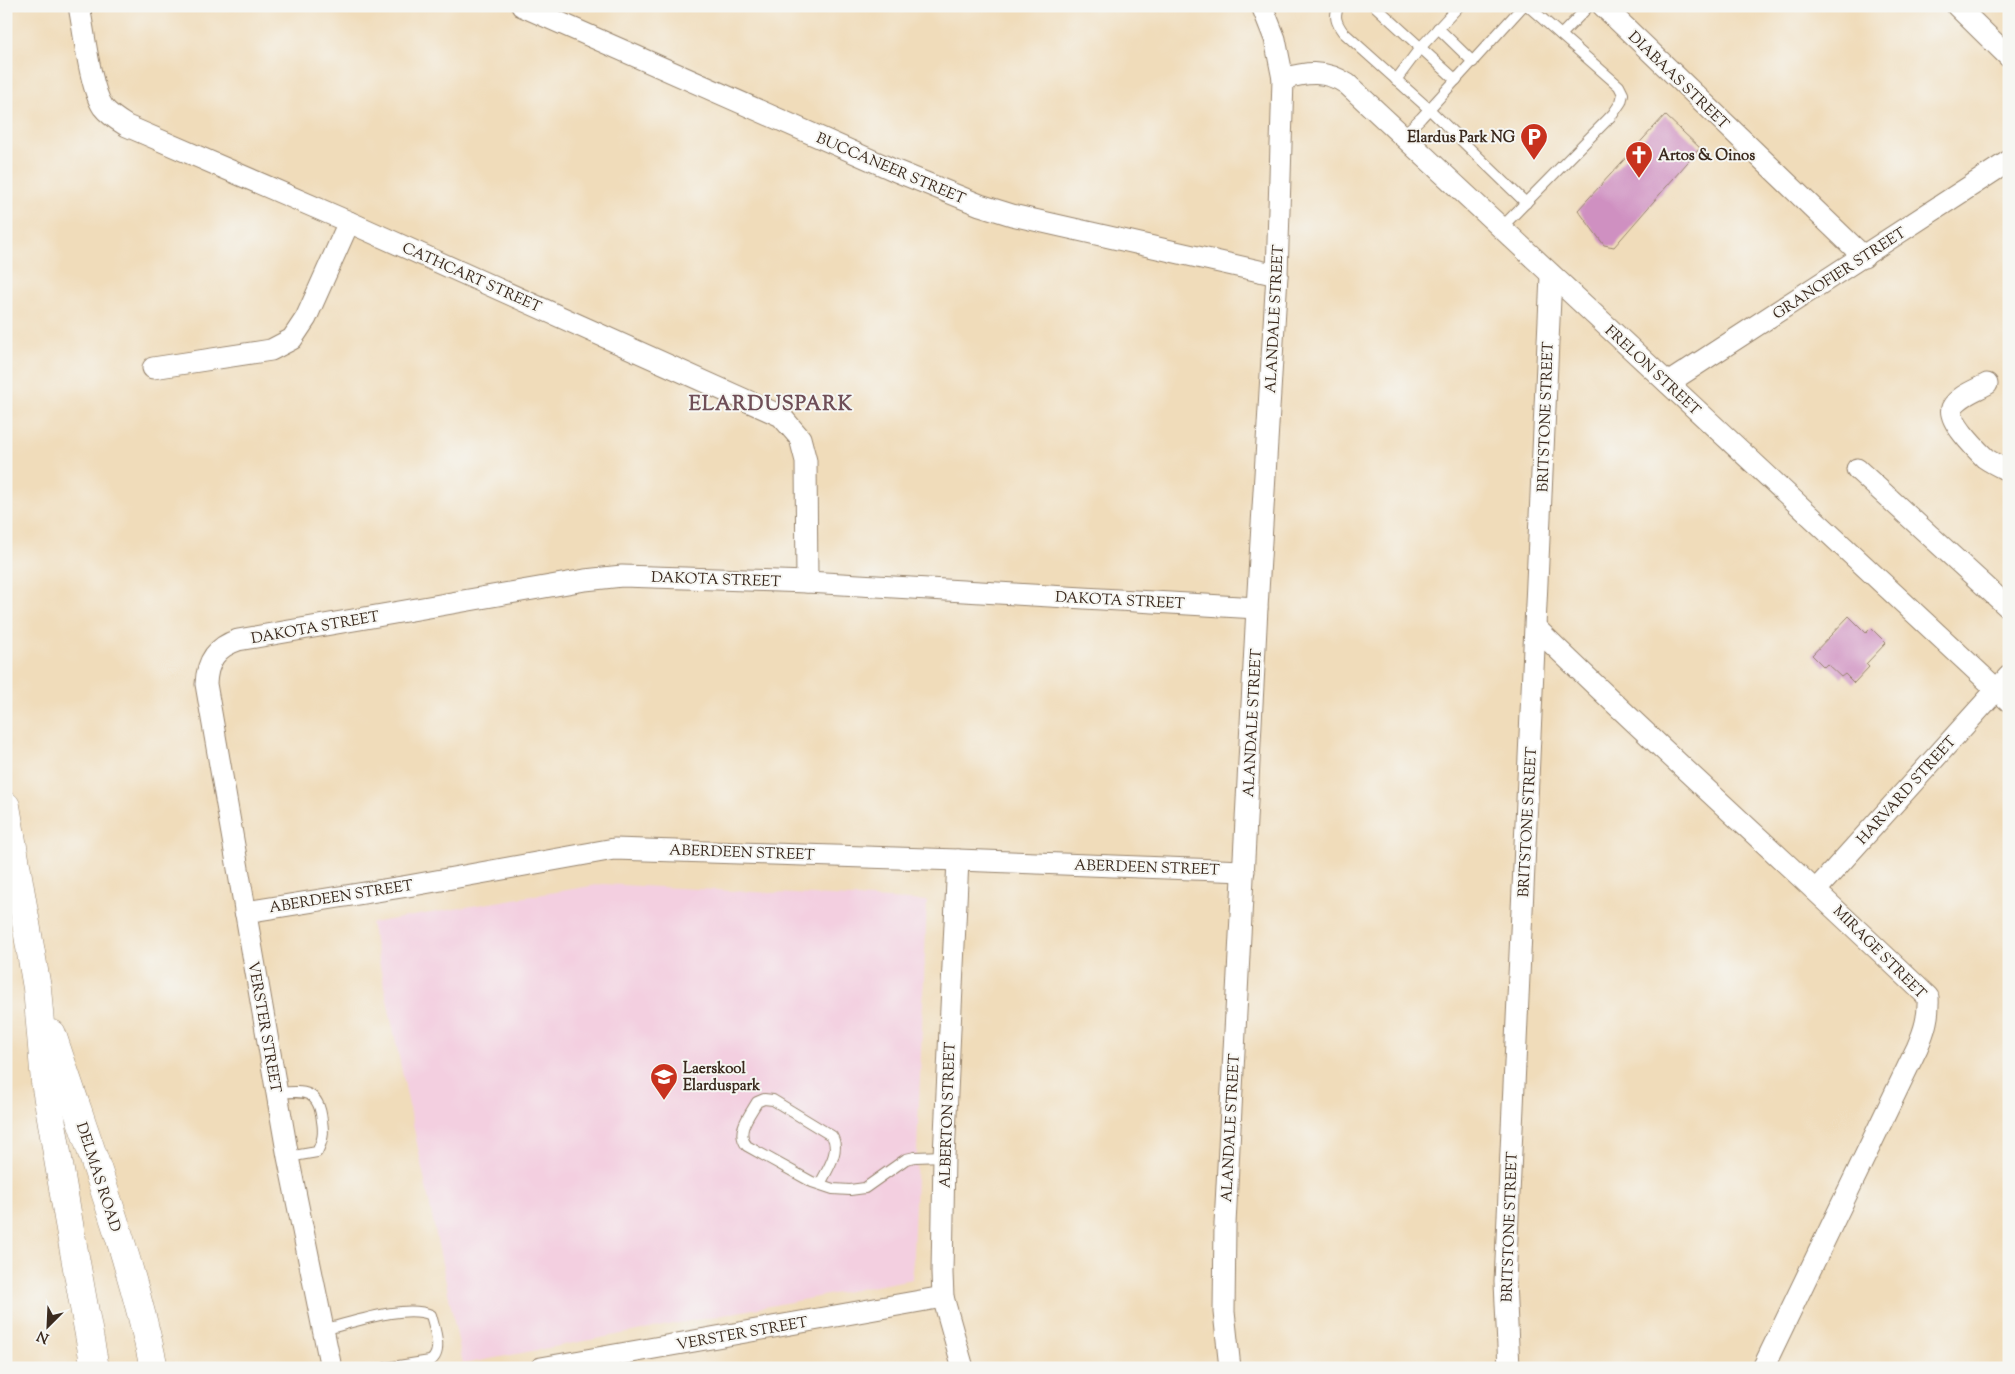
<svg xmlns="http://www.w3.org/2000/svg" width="2015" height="1374" viewBox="0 0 2015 1374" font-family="'Sorts Mill Goudy',serif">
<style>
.built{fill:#f3cfe0}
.building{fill:#cf90c1}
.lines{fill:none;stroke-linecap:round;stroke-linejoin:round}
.lane-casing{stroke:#96836c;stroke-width:12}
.street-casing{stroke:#96836c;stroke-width:23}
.primary-casing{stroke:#96836c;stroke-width:29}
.lane{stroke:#fff;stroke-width:10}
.street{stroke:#fff;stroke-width:21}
.primary{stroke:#fff;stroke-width:28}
.labels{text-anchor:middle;stroke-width:4;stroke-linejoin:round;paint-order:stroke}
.street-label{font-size:15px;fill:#3b2a1e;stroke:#f6f6f2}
.poi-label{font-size:15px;font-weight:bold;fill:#3b2a1e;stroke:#f6f6f2;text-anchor:start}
.district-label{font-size:20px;font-weight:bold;letter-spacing:1px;fill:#6f4e57;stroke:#f6f6f2}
</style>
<rect width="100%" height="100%" fill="#f6f6f2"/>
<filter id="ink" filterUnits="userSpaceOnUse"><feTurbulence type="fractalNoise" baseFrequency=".02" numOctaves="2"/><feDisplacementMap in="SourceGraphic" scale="10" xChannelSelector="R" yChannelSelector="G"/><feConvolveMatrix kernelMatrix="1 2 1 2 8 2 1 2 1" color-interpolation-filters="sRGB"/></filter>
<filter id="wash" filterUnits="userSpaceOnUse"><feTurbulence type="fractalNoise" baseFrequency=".0096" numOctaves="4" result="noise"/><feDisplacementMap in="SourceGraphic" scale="20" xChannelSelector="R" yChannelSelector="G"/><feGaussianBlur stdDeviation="1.12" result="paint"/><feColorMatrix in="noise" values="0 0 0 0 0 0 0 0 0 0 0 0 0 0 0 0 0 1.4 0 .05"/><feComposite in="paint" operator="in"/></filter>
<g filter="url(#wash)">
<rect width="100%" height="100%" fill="#f0dcba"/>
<polygon class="built" points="603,884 927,901 912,1279 463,1364 371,923"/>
<g id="blocks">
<g class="building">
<polygon points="1665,115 1700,148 1614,247 1604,245 1578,210"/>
<polygon points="1849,616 1866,633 1871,628 1886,643 1866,664 1869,667 1854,683 1845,674 1841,677 1827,664 1824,667 1812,655"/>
</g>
</g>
</g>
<g filter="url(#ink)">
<use href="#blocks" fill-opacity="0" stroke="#96836c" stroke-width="1"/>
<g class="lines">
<defs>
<g id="lane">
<path d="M1339 6C1333 16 1337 24 1343 32L1429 109 1526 203"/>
<polyline points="1375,6 1456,80"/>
<polyline points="1438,28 1473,62"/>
<polyline points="1561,35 1589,6"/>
<polyline points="1396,80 1420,48 1459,6"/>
<polyline points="1402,136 1421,118 1523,6"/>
<polyline points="1500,229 1613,114 1621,102 1623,94 1619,86 1528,6"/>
<path d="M277 1093C304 1091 319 1089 322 1121 324 1133 323 1140 317 1152L288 1157"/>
<path d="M820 1184C827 1170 841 1151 832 1136L773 1100 764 1099 757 1102C749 1116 735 1132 747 1146L812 1182 833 1189 850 1190 865 1188 906 1159 915 1157 944 1156"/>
<path d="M322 1330C349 1324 405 1303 431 1315 434 1327 444 1353 430 1361L386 1368"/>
</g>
<g id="street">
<path d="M79 6C84 31 90 88 103 107 109 115 119 121 127 126L349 222 781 416 800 438 806 461 807 582"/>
<polyline points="522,6 896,171 980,205 1012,215 1277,275"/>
<polyline points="1603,6 1864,257"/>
<polyline points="1957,6 2009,57"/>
<path d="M1283 79C1307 72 1326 70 1347 84L2009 701"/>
<polyline points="153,368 271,350 292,339 306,318 349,222"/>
<polyline points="1668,383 2009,161"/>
<path d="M1987 384C1976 390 1958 396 1952 408 1947 420 1976 449 1985 458 1992 463 2001 467 2009 471"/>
<polyline points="1857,469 2009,608"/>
<path d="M1536 628C1664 753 1799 873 1928 997 1929 1016 1925 1030 1917 1048L1763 1368"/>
<polyline points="958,860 944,1156 942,1273 943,1297 963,1368"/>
<polyline points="1816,890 2009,676"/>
<polyline points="245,912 408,886 614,849 958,860 1244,871"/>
<path d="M331 1368 288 1157 206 684C207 661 216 647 238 640L585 580 622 576 807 582 1257 608"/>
<polyline points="541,1368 943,1297"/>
<polyline points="1230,1368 1224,1312 1225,1224 1257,608 1277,275 1283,79 1275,39 1262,6"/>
<polyline points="1509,1368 1505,1282 1551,276"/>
</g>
<g id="primary">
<polyline points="6,806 37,988 45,1082 68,1218 95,1368"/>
<path d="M52 1034C88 1144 130 1254 154 1368"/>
</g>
</defs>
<use href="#lane" class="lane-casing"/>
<use href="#street" class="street-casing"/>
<use href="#primary" class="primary-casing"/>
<use href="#lane" class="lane"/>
<use href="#street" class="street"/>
<use href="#primary" class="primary"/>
</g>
</g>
<defs>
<symbol id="parking-pin" viewBox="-11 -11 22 30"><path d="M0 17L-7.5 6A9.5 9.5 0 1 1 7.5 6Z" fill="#c8321e" stroke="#f6f6f2"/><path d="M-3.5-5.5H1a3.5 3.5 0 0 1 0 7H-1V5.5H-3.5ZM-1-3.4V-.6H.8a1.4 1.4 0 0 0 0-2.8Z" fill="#fff"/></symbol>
<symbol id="church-pin" viewBox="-11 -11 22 30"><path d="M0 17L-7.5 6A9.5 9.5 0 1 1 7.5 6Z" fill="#c8321e" stroke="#f6f6f2"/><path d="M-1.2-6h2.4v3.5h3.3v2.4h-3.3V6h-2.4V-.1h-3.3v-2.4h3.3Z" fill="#fff"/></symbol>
<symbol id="school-pin" viewBox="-11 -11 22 30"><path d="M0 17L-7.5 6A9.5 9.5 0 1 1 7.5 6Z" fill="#c8321e" stroke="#f6f6f2"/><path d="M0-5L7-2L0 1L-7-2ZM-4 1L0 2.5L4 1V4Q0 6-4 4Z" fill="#fff"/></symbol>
</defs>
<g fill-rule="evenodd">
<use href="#parking-pin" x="1518" y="121" width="32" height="43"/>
<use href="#church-pin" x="1623" y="139" width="32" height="43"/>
<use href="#school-pin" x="648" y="1061" width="32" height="43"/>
</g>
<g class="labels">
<g class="street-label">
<text transform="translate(1679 80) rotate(44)" y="5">DIABAAS STREET</text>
<text transform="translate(891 168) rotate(23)" y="5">BUCCANEER STREET</text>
<text transform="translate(1839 273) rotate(-33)" y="5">GRANOFIER STREET</text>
<text transform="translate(472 277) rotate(24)" y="5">CATHCART STREET</text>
<text transform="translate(1274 319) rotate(-87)" y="5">ALANDALE STREET</text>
<text transform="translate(1653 370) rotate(43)" y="5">FRELON STREET</text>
<text transform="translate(1545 417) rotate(-88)" y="5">BRITSTONE STREET</text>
<text transform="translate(716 579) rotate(2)" y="5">DAKOTA STREET</text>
<text transform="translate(1120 600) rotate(3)" y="5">DAKOTA STREET</text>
<text transform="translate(315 627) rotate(-10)" y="5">DAKOTA STREET</text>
<text transform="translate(1252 723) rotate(-87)" y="5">ALANDALE STREET</text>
<text transform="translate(1906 790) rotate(-48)" y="5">HARVARD STREET</text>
<text transform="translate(1527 822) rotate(-87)" y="5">BRITSTONE STREET</text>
<text transform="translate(742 852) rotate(2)" y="5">ABERDEEN STREET</text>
<text transform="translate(1147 867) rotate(2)" y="5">ABERDEEN STREET</text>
<text transform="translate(341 896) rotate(-9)" y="5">ABERDEEN STREET</text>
<text transform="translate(1880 952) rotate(45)" y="5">MIRAGE STREET</text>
<text transform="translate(265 1027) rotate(80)" y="5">VERSTER STREET</text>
<text transform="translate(947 1115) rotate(-88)" y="5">ALBERTON STREET</text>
<text transform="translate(1230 1128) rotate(-87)" y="5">ALANDALE STREET</text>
<text transform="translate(99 1177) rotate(72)" y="5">DELMAS ROAD</text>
<text transform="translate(1509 1227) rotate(-88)" y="5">BRITSTONE STREET</text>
<text transform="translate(742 1333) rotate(-10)" y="5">VERSTER STREET</text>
</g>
<g class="poi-label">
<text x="1515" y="142" text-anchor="end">Elardus Park NG</text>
<text x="1658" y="160">Artos &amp; Oinos</text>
<text x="683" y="1073">Laerskool<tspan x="683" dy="17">Elarduspark</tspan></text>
</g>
<g class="district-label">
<text x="771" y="410">ELARDUSPARK</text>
</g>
</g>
<rect width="2015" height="1374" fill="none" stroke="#f6f6f2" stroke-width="25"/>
<g transform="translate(48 1326) rotate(204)" stroke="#f6f6f2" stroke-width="4" paint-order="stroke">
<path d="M0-4L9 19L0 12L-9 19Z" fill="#3b2a1e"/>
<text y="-8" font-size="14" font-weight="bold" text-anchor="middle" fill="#3b2a1e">N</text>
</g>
</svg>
